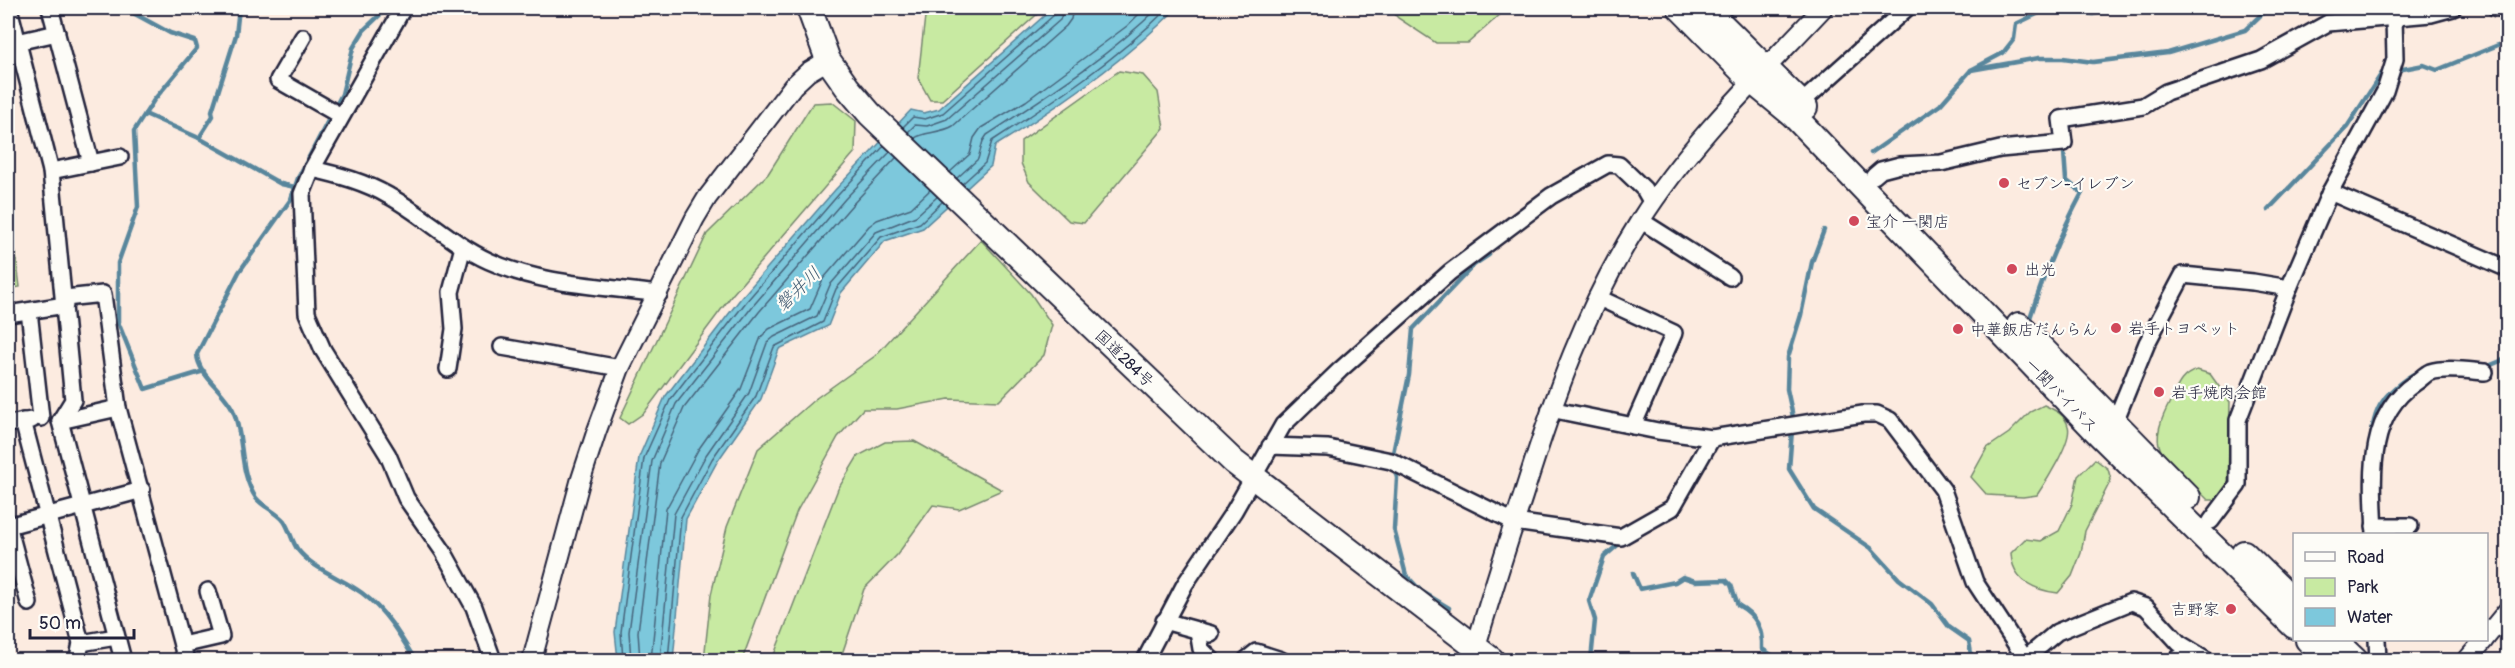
<svg xmlns="http://www.w3.org/2000/svg" width="2515" height="668" viewBox="0 0 2515 668" font-family="Pangolin,'Klee One',sans-serif">
<style>
.green{fill:#c8eaa2;stroke:#75866e;stroke-width:1.5}
.water{fill:#7dc8dc;stroke:#59869c;stroke-width:1.5}
.lines{fill:none;stroke-linecap:round;stroke-linejoin:round}
.shore{stroke:#46647b;stroke-width:1.5}
.stream{stroke:#59869c;stroke-width:4.5}
.minor-casing{stroke:#22223b;stroke-width:20}
.tertiary-casing{stroke:#22223b;stroke-width:22}
.trunk-casing{stroke:#22223b;stroke-width:28}
.minor{stroke:#fdfcf7;stroke-width:15}
.tertiary{stroke:#fdfcf7;stroke-width:18}
.trunk{stroke:#fdfcf7;stroke-width:24}
.poi-dot{fill:#d1495b;stroke:#fdfcf7;stroke-width:2}
.labels{text-anchor:middle;stroke-width:4.5;stroke-linejoin:round;paint-order:stroke}
.poi-label{font-size:16px;fill:#22223b;stroke:#fdfcf7;text-anchor:start}
.street-label{font-size:16px;fill:#22223b;stroke:#fdfcf7}
.water-label{font-size:18px;font-style:italic;fill:#425c73;stroke:#fdfcf7}
</style>
<rect width="100%" height="100%" fill="#fcebe0"/>
<filter id="ink" filterUnits="userSpaceOnUse"><feTurbulence type="fractalNoise" baseFrequency=".0167" numOctaves="2"/><feDisplacementMap in="SourceGraphic" scale="12" xChannelSelector="R" yChannelSelector="G"/><feConvolveMatrix kernelMatrix="1 2 1 2 8 2 1 2 1" color-interpolation-filters="sRGB"/></filter>
<g filter="url(#ink)">
<g class="green">
<polygon points="926,8 1044,8 942,100 930,100 918,78"/>
<polygon points="1389,8 1505,8 1502,13 1468,43 1436,43 1398,18"/>
<polygon points="1119,71 1143,75 1158,92 1164,128 1084,223 1069,221 1029,182 1021,163 1021,141"/>
<polygon points="832,102 856,121 855,152 732,295 644,413 628,424 620,418 707,234 768,174 813,103"/>
<polygon points="8,216 11,216 20,287 8,289"/>
<polygon points="981,240 1031,294 1052,325 1044,355 999,401 949,399 897,409 863,409 838,437 797,511 742,660 704,660 711,595 727,527 758,449 815,399 875,356"/>
<path d="M2197 370 2210 374 2230 402 2228 483 2217 500H2208C2196 487 2162 461 2159 445 2155 430 2166 409 2173 396 2178 384 2183 374 2197 370Z"/>
<path d="M2044 405C2055 410 2065 414 2068 426 2073 440 2046 482 2037 495L2023 497 1987 495 1971 477 1987 448 2009 433 2030 412Z"/>
<polygon points="914,441 1002,490 959,509 933,505 897,555 864,589 840,660 772,660 838,489 858,456 885,442"/>
<path d="M2095 459 2108 469 2111 480 2085 531 2081 553 2072 576 2058 593C2034 590 2012 580 2011 553L2025 539 2041 541 2059 531 2072 504 2078 476Z"/>
</g>
<path class="water" d="M1053 8H1177C1123 62 1060 106 995 146L991 166 923 228 885 241 841 293 828 326 779 349 761 399 717 462 686 519 673 660H618L615 632 639 457 665 397 741 298 835 190 911 110 924 113 939 109Z"/>
<g class="lines">
<g class="shore">
<polyline points="903,127 913,117 925,119 943,113 1054,15 1057,8"/>
<polyline points="908,132 915,125 927,126 947,119 1060,20 1064,8"/>
<path d="M915 138C922 132 942 133 953 126L1066 26 1071 19 1073 8"/>
<polyline points="950,172 970,154 974,138 981,128 1026,101 1127,26 1145,8"/>
<path d="M957 178 978 159 983 141 987 135C1046 96 1107 58 1158 8"/>
<path d="M962 184 985 163 992 141C1054 101 1116 60 1168 8"/>
<polyline points="623,660 621,632 644,458 670,400 746,302 839,194 884,146"/>
<polyline points="631,660 629,632 652,461 676,404 752,307 845,199 890,152"/>
<polyline points="640,660 638,632 660,463 684,408 759,312 852,205 896,158"/>
<polyline points="651,660 666,509 698,450 741,389 761,337 769,329 810,309 823,279 869,226 877,220 911,208 930,190"/>
<polyline points="660,660 674,514 706,455 749,393 767,343 774,337 817,316 830,285 876,232 916,216 937,197"/>
<polyline points="668,660 681,517 712,459 756,396 774,347 823,322 836,289 881,237 920,223 942,202"/>
</g>
<g class="stream">
<polyline points="124,8 170,33 195,41 197,48 154,100 134,131 138,207 118,263 118,322 145,389 204,371"/>
<path d="M387 8 364 30 353 48 342 94 298 178 291 199 239 272 197 354C198 376 224 390 233 410 245 438 238 471 256 498 263 507 277 512 284 521 290 530 292 542 298 550 314 570 342 578 362 593 386 611 400 635 415 660"/>
<polyline points="2368,8 2369,9"/>
<polyline points="1971,70 2039,58 2063,58 2093,62 2168,53 2245,30 2266,10 2302,12 2314,8"/>
<polyline points="145,114 199,138 281,184 295,187"/>
<polyline points="199,138 213,116 212,111 236,35 239,8"/>
<polyline points="1871,153 1940,105 1971,70 2003,53 2014,39 2016,24 2041,12 2061,9 2093,14 2128,8"/>
<polyline points="2268,210 2347,127 2382,73 2424,65 2437,70 2508,41"/>
<polyline points="1824,230 1812,262 1801,315 1788,357 1787,389 1793,417 1789,469 1814,509 1871,548 1899,579 1932,604 1949,627 1969,641 1972,660"/>
<path d="M2030 318C2044 274 2060 234 2082 193L2066 180 2064 152"/>
<polyline points="2486,367 2508,358"/>
<path d="M2371 443C2371 430 2375 411 2383 401 2389 391 2410 374 2421 371"/>
<polyline points="1392,458 1409,375 1413,329 1474,265 1489,255"/>
<polyline points="1394,466 1397,478 1394,529 1406,575 1421,591 1449,608"/>
<path d="M1633 573 1640 589 1675 582 1683 577 1695 581 1726 580 1731 585 1738 605C1756 615 1763 628 1762 649L1779 660"/>
<polyline points="1591,660 1595,620 1589,601 1604,557 1620,543"/>
</g>
<defs>
<g id="minor">
<polyline points="9,8 51,171 73,400 60,421 123,660"/>
<polyline points="50,8 91,163"/>
<polyline points="403,8 312,169 302,194 307,313 323,350 388,455 406,498 443,551 474,607 493,660"/>
<polyline points="2496,8 2502,8"/>
<polyline points="303,37 278,80 341,116"/>
<polyline points="8,44 57,33"/>
<polyline points="1801,103 1907,8"/>
<path d="M312 169C339 175 365 182 389 196 424 215 452 244 489 261 541 285 602 286 659 294"/>
<polyline points="51,171 120,157"/>
<polyline points="1874,176 1881,170 1900,165 1941,163 2000,149 2064,143 2061,119 2143,106 2166,92 2261,60 2328,23 2431,14 2453,8"/>
<polyline points="2330,192 2508,269"/>
<polyline points="1640,220 1730,277"/>
<polyline points="1597,297 1674,333 1633,426"/>
<polyline points="65,298 103,294 118,408 186,660"/>
<polyline points="29,311 41,418"/>
<polyline points="8,314 65,305"/>
<polyline points="502,347 620,368"/>
<polyline points="448,369 454,329 451,292 463,247"/>
<polyline points="1550,409 1658,431 1712,438 1863,414 1877,414 1890,420 1943,490 1975,582 2026,660"/>
<polyline points="23,421 81,643 79,653 80,660"/>
<polyline points="60,421 118,408"/>
<polyline points="8,424 32,420"/>
<polyline points="2114,424 2147,343 2183,275 2253,282 2289,288"/>
<polyline points="1270,446 1328,448 1391,461 1514,522 1621,537 1672,508 1712,438"/>
<polyline points="2211,521 2238,485 2238,420 2289,288 2330,192 2385,91 2395,59 2394,17 2390,8"/>
<polyline points="8,525 29,603"/>
<polyline points="8,526 142,490"/>
<polyline points="2374,526 2410,526"/>
<path d="M2375 534C2373 481 2365 417 2415 383 2420 380 2425 374 2430 372 2444 367 2471 371 2485 372"/>
<polyline points="1164,621 1211,634"/>
<polyline points="1198,631 1201,649 1212,660"/>
<polyline points="2377,640 2378,660"/>
<polyline points="81,643 116,637"/>
<polyline points="182,645 221,636 208,591"/>
<polyline points="2026,658 2057,632 2131,602 2146,607 2179,643 2207,660"/>
<polyline points="1145,660 1185,584 1234,511 1283,425 1340,370 1450,272 1551,196 1608,164 1619,165 1644,189 1652,203"/>
<polyline points="1246,660 1256,652 1281,660"/>
<polyline points="2176,660 2189,651"/>
</g>
<g id="tertiary">
<polyline points="2486,637 2508,610"/>
<polyline points="532,660 580,482 596,433 620,368 695,218 707,198 793,86 808,72 828,60"/>
<path d="M1472 660C1488 605 1505 551 1523 496 1553 400 1586 306 1640 221 1690 142 1760 75 1823 8"/>
<polyline points="2467,660 2484,640"/>
</g>
<g id="trunk">
<polyline points="809,8 828,60 847,87 870,114 1234,462 1492,660"/>
<polyline points="1680,8 1754,83 1793,115 2100,435 2294,626"/>
<polyline points="1705,8 1805,107"/>
<polyline points="2019,325 2188,497"/>
<polyline points="2244,553 2294,602"/>
<polyline points="2308,640 2330,660"/>
<polyline points="2334,640 2355,660"/>
</g>
</defs>
<use href="#minor" class="minor-casing"/>
<use href="#tertiary" class="tertiary-casing"/>
<use href="#trunk" class="trunk-casing"/>
<use href="#minor" class="minor"/>
<use href="#tertiary" class="tertiary"/>
<use href="#trunk" class="trunk"/>
</g>
</g>
<g class="poi-dot">
<circle cx="2004" cy="183" r="6"/>
<circle cx="1854" cy="221" r="6"/>
<circle cx="2012" cy="269" r="6"/>
<circle cx="2116" cy="328" r="6"/>
<circle cx="1958" cy="329" r="6"/>
<circle cx="2159" cy="392" r="6"/>
<circle cx="2231" cy="609" r="6"/>
</g>
<g class="labels">
<g class="poi-label">
<text x="2016" y="189">セブン-イレブン</text>
<text x="1866" y="227">宝介 一関店</text>
<text x="2024" y="275">出光</text>
<text x="2128" y="334">岩手トヨペット</text>
<text x="1970" y="335">中華飯店だんらん</text>
<text x="2171" y="398">岩手焼肉会館</text>
<text x="2219" y="615" text-anchor="end">吉野家</text>
</g>
<g class="street-label">
<text transform="translate(1125 358) rotate(44)" y="6">国道284号</text>
<text transform="translate(2062 395) rotate(46)" y="6">一関バイパス</text>
</g>
<g class="water-label">
<text transform="translate(798 289) rotate(-44)" y="6">磐井川</text>
</g>
</g>
<rect width="2515" height="668" fill="none" stroke="#fdfcf7" stroke-width="30"/>
<rect x="15" y="15" width="2485" height="638" fill="none" stroke="#22223b" stroke-width="2" filter="url(#ink)"/>
<rect x="2293" y="533" width="195" height="108" fill="#fdfcf7" stroke="#a5a5ac" stroke-width="1.5"/>
<rect x="2305" y="552" width="30" height="9" fill="#fdfcf7" stroke="#a5a5ac" stroke-width="1.5"/>
<text x="2347" y="563" font-size="18" fill="#22223b">Road</text>
<rect x="2305" y="578" width="30" height="18" fill="#c8eaa2" stroke="#a5a5ac" stroke-width="1.5"/>
<text x="2347" y="593" font-size="18" fill="#22223b">Park</text>
<rect x="2305" y="608" width="30" height="18" fill="#7dc8dc" stroke="#a5a5ac" stroke-width="1.5"/>
<text x="2347" y="623" font-size="18" fill="#22223b">Water</text>
<path d="M30 629v9h104v-9" fill="none" stroke="#22223b" stroke-width="3"/>
<text x="39" y="629" font-size="18" fill="#22223b" stroke="#fdfcf7" stroke-width="4.5" paint-order="stroke">50 m</text>
</svg>
